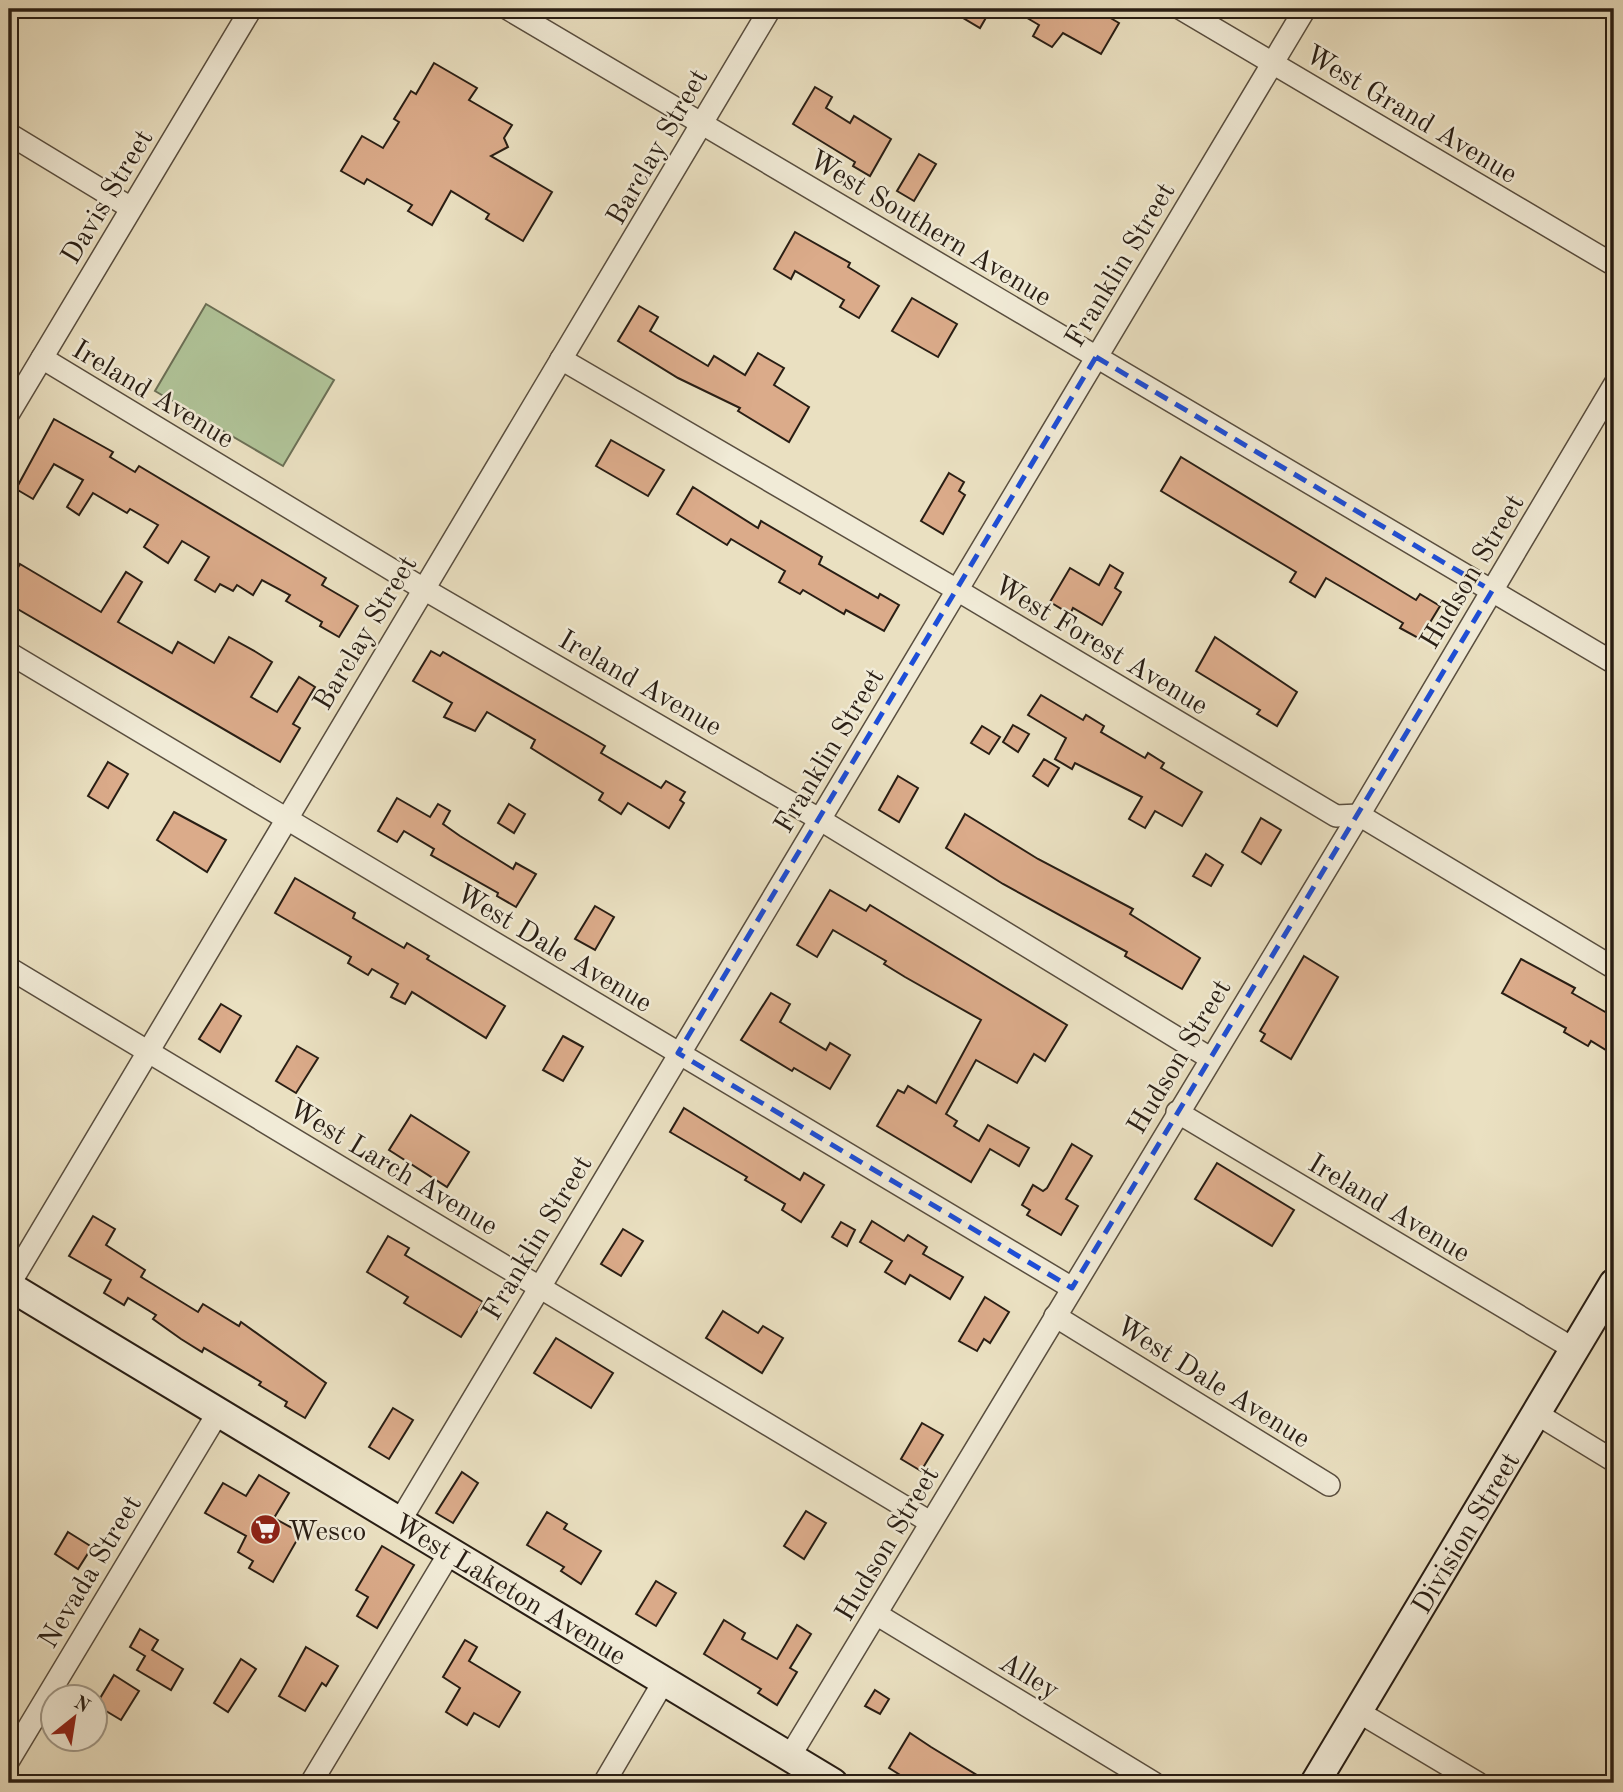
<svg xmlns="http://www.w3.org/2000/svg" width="1623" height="1792" viewBox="0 0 1623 1792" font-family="'Old Standard TT',serif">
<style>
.green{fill:#b0c398;stroke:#6c7056;stroke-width:2}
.building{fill:#dbab8a;stroke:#291e14;stroke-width:2}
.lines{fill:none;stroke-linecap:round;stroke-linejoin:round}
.street-casing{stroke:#594e3f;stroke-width:24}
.secondary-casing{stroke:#291e14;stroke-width:32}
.street{stroke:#f1ebd7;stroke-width:21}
.secondary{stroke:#f1ebd7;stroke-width:28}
.marked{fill:none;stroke:#1d4ed8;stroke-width:5;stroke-dasharray:14 9;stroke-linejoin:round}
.labels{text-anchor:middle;stroke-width:5;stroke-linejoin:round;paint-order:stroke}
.street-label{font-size:28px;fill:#291e14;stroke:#f1ebd7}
.poi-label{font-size:28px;fill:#291e14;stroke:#f1ebd7;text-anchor:start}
</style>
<rect width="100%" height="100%" fill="#eae0c1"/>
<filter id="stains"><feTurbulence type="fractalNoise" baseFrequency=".00286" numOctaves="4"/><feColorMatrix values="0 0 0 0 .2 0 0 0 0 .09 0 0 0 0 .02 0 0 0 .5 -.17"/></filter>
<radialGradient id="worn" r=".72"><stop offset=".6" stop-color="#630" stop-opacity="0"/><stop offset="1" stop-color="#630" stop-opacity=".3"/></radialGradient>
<polygon class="green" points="206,304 334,380 283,466 155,391"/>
<g class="building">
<polygon points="948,9 991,9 980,28"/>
<polygon points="1012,9 1095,9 1119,23 1101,54 1063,33 1052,47 1033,36 1039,25"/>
<polygon points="434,63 477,88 469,100 512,125 504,138 508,147 491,156 552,192 523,241 486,219 489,214 451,191 432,225 408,211 412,205 367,179 364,184 341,171 362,136 383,148 399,122 394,119 411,91 416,94"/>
<polygon points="815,87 832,97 826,108 850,123 854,116 891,139 870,176 853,166 855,162 793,124"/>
<polygon points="919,154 936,164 914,201 897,191"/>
<polygon points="795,232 850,263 848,267 879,286 859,318 840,307 844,300 795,271 791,279 774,269"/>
<polygon points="912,298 957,324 938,357 892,331"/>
<polygon points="639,306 658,317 650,331 708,366 714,356 745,375 758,353 784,368 774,385 809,407 789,442 738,411 740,408 678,378 618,341"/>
<polygon points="54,419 113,452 110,457 135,472 139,466 326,578 322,585 358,606 339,637 320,626 322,622 286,601 290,595 262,580 253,595 237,585 233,591 220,584 215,592 195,580 209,557 182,541 168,563 144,547 158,525 130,509 127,513 93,493 79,515 67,507 83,480 54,464 33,499 16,489"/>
<polygon points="611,440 664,470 648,496 596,466"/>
<polygon points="1181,457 1416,600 1420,594 1440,606 1420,639 1400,628 1403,623 1326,578 1315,597 1290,582 1296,572 1161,491"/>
<polygon points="949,473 964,482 959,491 965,495 943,534 921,521"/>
<polygon points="693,487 758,528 761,521 822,557 819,564 878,598 880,594 899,605 884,631 846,610 844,614 803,590 800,594 779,582 785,571 731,539 727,545 677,514"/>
<polygon points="20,564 101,612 126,572 142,582 118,622 172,653 178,642 214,663 229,637 256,652 272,662 251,697 277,712 299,677 315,687 293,724 300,728 280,762 9,604 9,583"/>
<polygon points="1110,565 1123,573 1115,588 1121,592 1102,625 1073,608 1070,614 1050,602 1070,568 1099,585"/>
<polygon points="1215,637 1297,692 1277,726 1257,714 1260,710 1196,671"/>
<polygon points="431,651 440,656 443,652 590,737 605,746 601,753 661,788 666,781 685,792 680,800 684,803 669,828 628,803 621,814 599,800 603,793 531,748 535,740 487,712 475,731 444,717 452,703 413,681"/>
<polygon points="1041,695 1083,720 1086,715 1104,726 1101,732 1145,758 1148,753 1164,763 1161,768 1202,792 1182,826 1155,811 1145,828 1129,819 1142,797 1075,763 1072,769 1055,759 1066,738 1028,715"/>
<polygon points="1013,725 1029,734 1018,752 1003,742"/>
<polygon points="982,726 1000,737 989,754 971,743"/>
<polygon points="1044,759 1059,768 1048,786 1033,776"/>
<polygon points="108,762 128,774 108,808 88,796"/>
<polygon points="898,776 918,788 899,822 879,810"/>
<polygon points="397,798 430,817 438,804 450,811 443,824 460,836 513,869 516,863 536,874 516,907 497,896 498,893 431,855 434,849 404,831 397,842 378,831"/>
<polygon points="509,804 525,814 514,833 498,823"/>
<polygon points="174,812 226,840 207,872 157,840"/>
<polygon points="965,814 1038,859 1133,909 1130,914 1200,958 1182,989 1125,956 1127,952 1003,884 946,848"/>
<polygon points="1261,818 1281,830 1261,864 1242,852"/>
<polygon points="1206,854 1223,865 1211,886 1193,876"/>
<polygon points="295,878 355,913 353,918 404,948 407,943 429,956 427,959 505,1006 486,1038 412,992 405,1004 391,997 398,984 372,969 368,975 348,963 351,957 275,913"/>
<polygon points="830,890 866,911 870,905 1067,1025 1045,1061 1034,1054 1017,1083 976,1060 946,1114 957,1121 954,1126 979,1141 988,1125 1029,1148 1019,1166 990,1149 971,1182 877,1126 898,1090 904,1093 908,1086 936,1103 981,1020 905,977 884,964 886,961 833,930 817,957 797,945"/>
<polygon points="595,906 614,917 595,950 575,939"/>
<polygon points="1304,956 1338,977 1291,1059 1261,1041 1265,1034 1260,1031"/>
<polygon points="1521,959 1575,988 1572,993 1614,1017 1614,1055 1591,1041 1588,1046 1564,1032 1566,1028 1502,993"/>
<polygon points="771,993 790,1004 780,1022 826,1050 830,1043 850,1055 830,1089 794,1068 792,1071 741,1040"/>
<polygon points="221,1004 241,1016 220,1052 199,1039"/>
<polygon points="563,1036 583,1047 563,1081 543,1070"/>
<polygon points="297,1046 318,1058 296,1093 276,1081"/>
<polygon points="684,1108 800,1180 804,1173 824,1185 801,1222 782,1210 785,1204 745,1180 747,1177 670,1132"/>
<polygon points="411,1115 469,1152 447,1187 389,1150"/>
<polygon points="1072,1144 1092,1156 1066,1199 1078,1206 1061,1235 1027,1215 1030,1210 1022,1205 1033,1185 1043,1191 1047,1188"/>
<polygon points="1217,1163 1294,1210 1272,1246 1195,1199"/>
<polygon points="93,1216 115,1229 106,1245 145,1270 141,1277 198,1312 203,1304 239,1326 241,1322 326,1383 305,1418 285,1406 287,1402 259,1385 261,1382 204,1348 202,1352 181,1339 153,1319 156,1315 128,1298 124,1305 104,1293 111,1280 69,1256"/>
<polygon points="872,1221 904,1241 908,1235 927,1247 923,1254 963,1277 950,1299 910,1275 905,1284 885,1272 892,1261 860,1242"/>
<polygon points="841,1222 855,1230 847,1246 832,1237"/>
<polygon points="623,1229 643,1241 621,1276 601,1264"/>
<polygon points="388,1236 409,1248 405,1255 483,1302 461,1337 404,1303 408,1297 367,1272"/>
<polygon points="985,1297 1009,1312 990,1343 984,1339 977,1351 959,1341"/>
<polygon points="723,1311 758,1333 763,1326 783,1338 762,1373 706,1338"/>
<polygon points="556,1338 613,1373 591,1408 534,1373"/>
<polygon points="393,1408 413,1420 389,1459 369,1447"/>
<polygon points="922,1423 943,1435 921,1471 901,1459"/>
<polygon points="462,1472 478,1483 453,1523 436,1513"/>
<polygon points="259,1475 289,1493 274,1518 301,1533 273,1582 249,1568 253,1561 238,1552 246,1536 205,1513 223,1483 246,1496"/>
<polygon points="806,1511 826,1523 804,1559 784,1546"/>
<polygon points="547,1512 567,1524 564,1529 601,1551 581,1584 561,1571 564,1567 527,1545"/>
<polygon points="68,1532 92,1547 78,1569 55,1554"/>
<polygon points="382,1546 414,1565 377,1628 357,1616 368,1597 356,1590"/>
<polygon points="656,1581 676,1593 656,1626 636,1614"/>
<polygon points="724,1620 745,1633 742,1639 777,1659 797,1625 811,1634 790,1668 797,1672 777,1705 758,1693 761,1689 704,1654"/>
<polygon points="140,1629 158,1640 152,1650 183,1669 171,1690 137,1670 145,1656 130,1647"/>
<polygon points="465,1640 477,1647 469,1661 520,1692 499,1727 474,1713 467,1725 446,1712 460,1688 443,1677"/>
<polygon points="306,1647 338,1666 326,1686 322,1683 305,1711 279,1696"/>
<polygon points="241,1659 256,1669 228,1712 214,1703"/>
<polygon points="114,1675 139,1691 121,1720 96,1705"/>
<polygon points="875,1690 889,1699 880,1714 865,1706"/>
<polygon points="910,1733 931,1747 990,1783 913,1783 889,1768"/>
</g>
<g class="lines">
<defs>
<g id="street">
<polyline points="508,9 1614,663"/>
<polyline points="1181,9 1614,265"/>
<polyline points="9,134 131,208"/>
<polyline points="42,358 422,588 819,819 1210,1058"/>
<polyline points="561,359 957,590 1336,816 1359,815 1614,968"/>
<polyline points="9,413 251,9"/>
<polyline points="9,653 1072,1288"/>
<polyline points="9,968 930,1522"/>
<polyline points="1177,1112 1574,1349"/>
<polyline points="9,1285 770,9"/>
<polyline points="1055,1316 1329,1485"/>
<polyline points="1537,1414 1614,1461"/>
<polyline points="400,1521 1305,9"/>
<polyline points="876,1614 1154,1783"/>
<polyline points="1357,1711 1478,1783"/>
<polyline points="790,1756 1359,815 1614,385"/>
<polyline points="9,1760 219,1411"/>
<polyline points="311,1783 450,1552"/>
<polyline points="604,1783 664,1681"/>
</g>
<g id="secondary">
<path id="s1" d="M9 1286 833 1783"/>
<path id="s2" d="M1315 1783 1614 1283"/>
</g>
</defs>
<use href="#street" class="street-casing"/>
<use href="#secondary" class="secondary-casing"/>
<use href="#street" class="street"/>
<use href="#secondary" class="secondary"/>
</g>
<path class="marked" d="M1096 357 1492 591 1072 1288 678 1053Z"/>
<defs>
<symbol id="supermarket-disc" viewBox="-11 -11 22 22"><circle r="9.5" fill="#8f2418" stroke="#f1ebd7"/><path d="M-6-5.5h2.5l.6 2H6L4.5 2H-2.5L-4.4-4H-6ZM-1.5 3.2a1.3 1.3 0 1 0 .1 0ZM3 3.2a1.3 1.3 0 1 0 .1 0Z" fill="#fff"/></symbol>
</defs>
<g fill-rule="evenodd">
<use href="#supermarket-disc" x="248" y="1512" width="35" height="35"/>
</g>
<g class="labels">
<g class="street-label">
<text transform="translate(1412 113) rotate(31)" y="10">West Grand Avenue</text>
<text transform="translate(656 146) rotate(-60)" y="10">Barclay Street</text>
<text transform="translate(106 196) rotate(-59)" y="10">Davis Street</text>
<text transform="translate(931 227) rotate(31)" y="10">West Southern Avenue</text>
<text transform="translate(1119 264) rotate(-59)" y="10">Franklin Street</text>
<text transform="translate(154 393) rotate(31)" y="10">Ireland Avenue</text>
<text transform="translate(1471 571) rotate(-59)" y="10">Hudson Street</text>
<text transform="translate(364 632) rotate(-59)" y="10">Barclay Street</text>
<text transform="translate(1102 644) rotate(31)" y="10">West Forest Avenue</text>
<text transform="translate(641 682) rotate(30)" y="10">Ireland Avenue</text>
<text transform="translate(828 750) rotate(-59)" y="10">Franklin Street</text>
<text transform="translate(555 947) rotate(31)" y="10">West Dale Avenue</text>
<text transform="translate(1178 1056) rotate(-59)" y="10">Hudson Street</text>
<text transform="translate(394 1166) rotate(31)" y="10">West Larch Avenue</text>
<text transform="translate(1390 1207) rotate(31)" y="10">Ireland Avenue</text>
<text transform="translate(536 1237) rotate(-59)" y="10">Franklin Street</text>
<text transform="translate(1214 1381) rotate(32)" y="10">West Dale Avenue</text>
<text dy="10" stroke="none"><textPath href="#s2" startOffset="292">Division Street</textPath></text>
<text transform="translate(886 1543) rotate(-59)" y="10">Hudson Street</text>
<text transform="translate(89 1571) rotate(-59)" y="10">Nevada Street</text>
<text dy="10" stroke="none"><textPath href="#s1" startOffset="586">West Laketon Avenue</textPath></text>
<text transform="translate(1030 1675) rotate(31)" y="10">Alley</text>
</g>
<g class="poi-label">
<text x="288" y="1540">Wesco</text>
</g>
</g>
<rect width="1623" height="1792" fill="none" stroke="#eae0c1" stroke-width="35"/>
<rect x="10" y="10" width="1602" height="1771" fill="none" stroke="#291e14" stroke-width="3.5"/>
<rect x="18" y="18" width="1588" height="1757" fill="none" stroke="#291e14" stroke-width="2"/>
<g transform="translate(74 1718) rotate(30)"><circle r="33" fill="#f1ebd7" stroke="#a19989" stroke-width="2"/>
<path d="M0-5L12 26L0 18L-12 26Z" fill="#8f2418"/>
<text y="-10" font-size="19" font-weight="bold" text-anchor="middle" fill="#291e14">N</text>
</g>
<rect width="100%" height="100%" filter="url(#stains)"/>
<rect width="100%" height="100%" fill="url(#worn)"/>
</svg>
